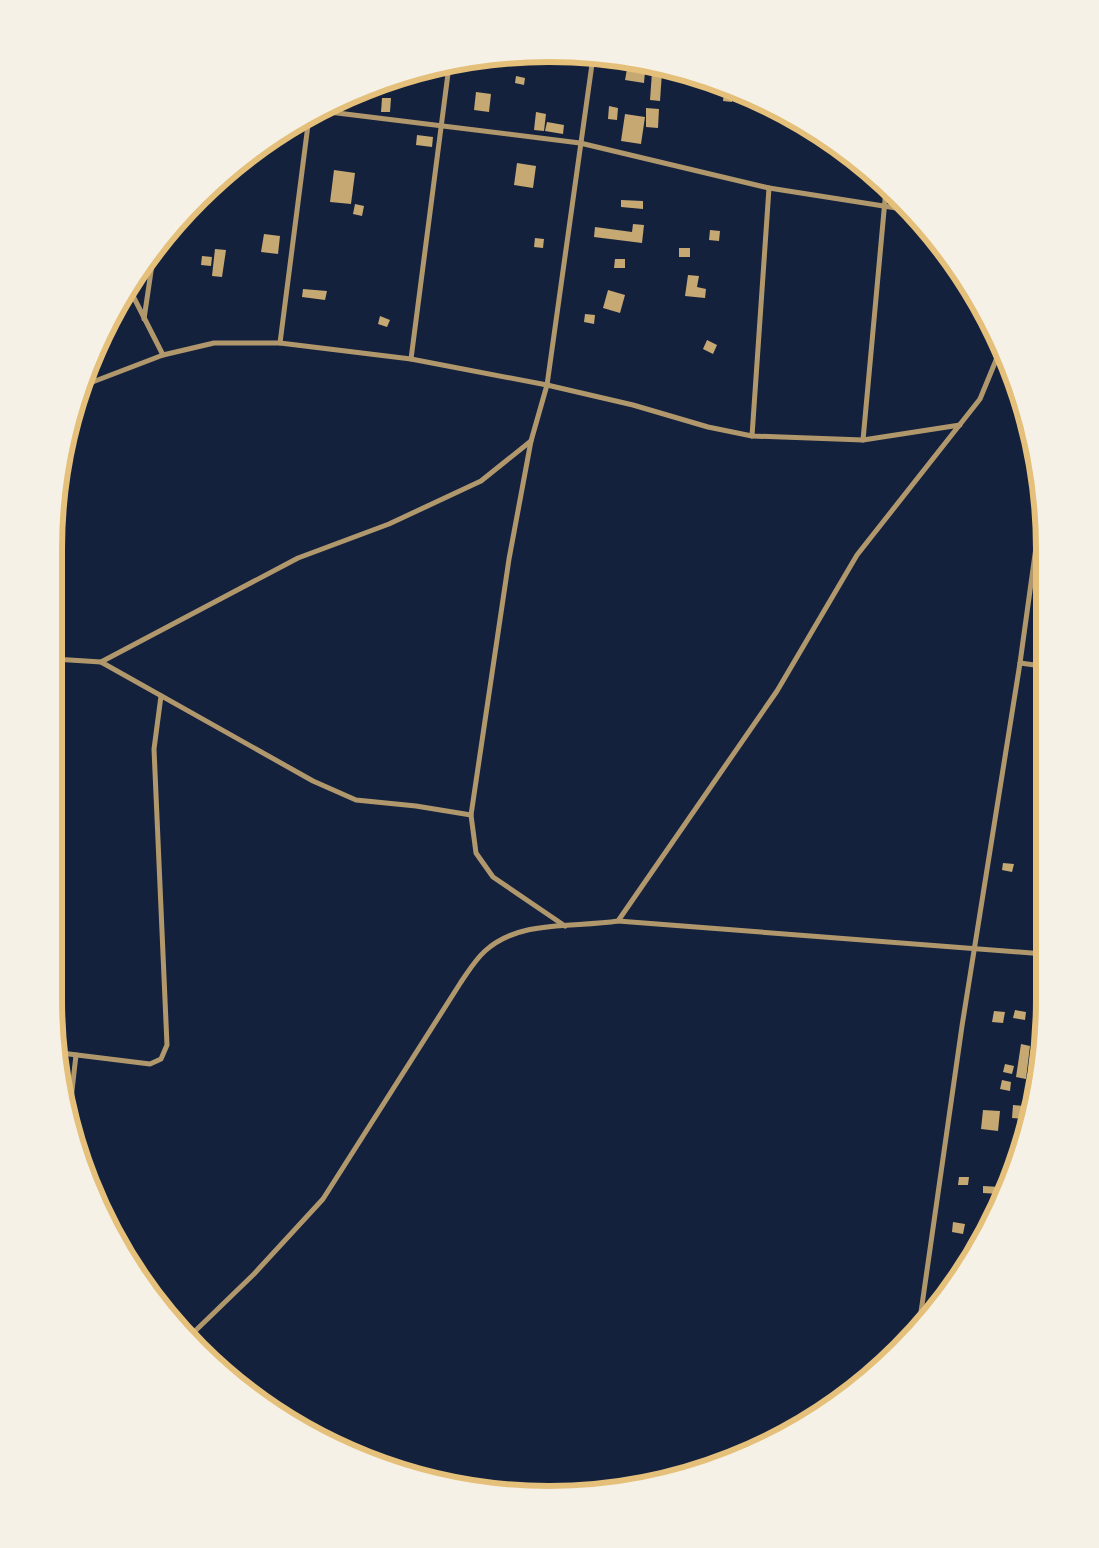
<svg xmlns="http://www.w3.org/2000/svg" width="1099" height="1548" viewBox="0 0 1099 1548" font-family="Montserrat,sans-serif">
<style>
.building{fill:#c6a872}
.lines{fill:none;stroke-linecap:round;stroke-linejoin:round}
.minor{stroke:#b1986c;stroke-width:5}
.rim{fill:none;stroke:#e5c07b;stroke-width:6}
</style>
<rect width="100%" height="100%" fill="#14213d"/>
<g class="building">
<polygon points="627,69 645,72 644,83 625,80"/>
<polygon points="652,72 662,72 660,101 650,100"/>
<polygon points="416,74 415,84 395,83 395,79"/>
<polygon points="516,76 525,78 524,85 515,83"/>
<polygon points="724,91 733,92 732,102 723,101"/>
<polygon points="476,92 491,94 489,112 474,110"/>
<polygon points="742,95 751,98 750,105 740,103"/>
<polygon points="382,98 391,98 390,112 381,112"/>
<polygon points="609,106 618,108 617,120 608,119"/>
<polygon points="646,108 659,109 658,128 646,127"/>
<polygon points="536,112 546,114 544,131 534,130"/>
<polygon points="625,114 645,117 641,144 621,141"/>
<polygon points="547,122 564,125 563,134 545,131"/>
<polygon points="417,135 433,137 432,147 416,145"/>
<polygon points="517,163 536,166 533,188 514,185"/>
<polygon points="334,170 355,173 351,204 330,202"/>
<polygon points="621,200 643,201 643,209 621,207"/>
<polygon points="355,204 364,206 362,216 353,214"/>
<polygon points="633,224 644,225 642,243 594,237 595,227 632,232"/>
<polygon points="710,230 720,231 719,241 709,240"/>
<polygon points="264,234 280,236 278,254 261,252"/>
<polygon points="535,238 544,239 543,248 534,247"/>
<rect x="679" y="248" width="11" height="9"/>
<polygon points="215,249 226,250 222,277 212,276"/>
<polygon points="202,256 212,257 211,266 201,265"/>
<polygon points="615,259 625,259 625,268 614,268"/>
<polygon points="688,275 699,276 697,287 706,289 705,298 685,296"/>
<polygon points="303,289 327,291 325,300 302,297"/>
<polygon points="608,290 625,295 620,313 603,308"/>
<polygon points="585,314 595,315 594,324 584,322"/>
<polygon points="380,316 390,320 387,327 378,324"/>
<polygon points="707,340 717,345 713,354 703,349"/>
<polygon points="1036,627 1042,627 1042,644 1034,644"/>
<polygon points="1037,782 1043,783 1043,793 1036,792"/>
<polygon points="1037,846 1043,847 1043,857 1035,856"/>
<polygon points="1003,863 1014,864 1012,872 1002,870"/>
<polygon points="1015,1010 1026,1012 1025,1020 1013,1018"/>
<polygon points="994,1011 1005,1012 1003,1023 992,1022"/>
<polygon points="1021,1044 1030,1046 1026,1079 1016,1077"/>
<polygon points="1005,1064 1014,1066 1012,1074 1003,1072"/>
<polygon points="1033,1068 1038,1068 1035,1089 1031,1088"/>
<polygon points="1002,1080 1011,1082 1010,1091 1000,1089"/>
<polygon points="1013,1105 1024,1106 1023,1119 1012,1118"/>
<polygon points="983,1110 1000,1111 998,1131 981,1129"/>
<polygon points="1014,1140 1022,1140 1020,1150 1013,1150"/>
<polygon points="959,1177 969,1177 968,1185 958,1185"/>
<polygon points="983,1186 1000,1187 999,1194 983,1193"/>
<polygon points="953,1222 965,1224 963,1234 952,1232"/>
</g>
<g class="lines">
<g class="minor">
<polyline points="321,111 580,143 769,188"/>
<polyline points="129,288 163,355"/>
<polyline points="144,319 154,251"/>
<polyline points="280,343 309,117"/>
<polyline points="411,359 449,66"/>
<polyline points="82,386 163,355 214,343 280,343 411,359 547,385 633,405 708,427 752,436 863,440 960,425"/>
<polyline points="752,436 769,188 909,210"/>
<polyline points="863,440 886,189"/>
<polyline points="54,659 101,662 313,781 356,800 416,806 471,815"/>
<polyline points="101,662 298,558 389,524 481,481 531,441"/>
<polyline points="1020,663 1042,666"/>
<polyline points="618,921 1044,954"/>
<polyline points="565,926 493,877 476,853 471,815 509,559 531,441 547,385 593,57"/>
<polyline points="61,1053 150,1064 161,1059 167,1045 154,749 161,696"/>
<polyline points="69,1117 76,1055"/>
<polyline points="919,1326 962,1026 1020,663 1041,511"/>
<path d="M191 1335 254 1274 323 1199 461 982C468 972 475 960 485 951 520 919 574 928 618 921L777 691 857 555 980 399 1001 348"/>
</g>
</g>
<path d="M0 0H1099V1548H0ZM549 62H549A487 487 0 0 1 1036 549V999A487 487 0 0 1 549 1486H549A487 487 0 0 1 62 999V549A487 487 0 0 1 549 62Z" fill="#f6f1e7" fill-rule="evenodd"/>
<path class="rim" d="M549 62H549A487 487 0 0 1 1036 549V999A487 487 0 0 1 549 1486H549A487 487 0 0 1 62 999V549A487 487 0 0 1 549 62Z"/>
</svg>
